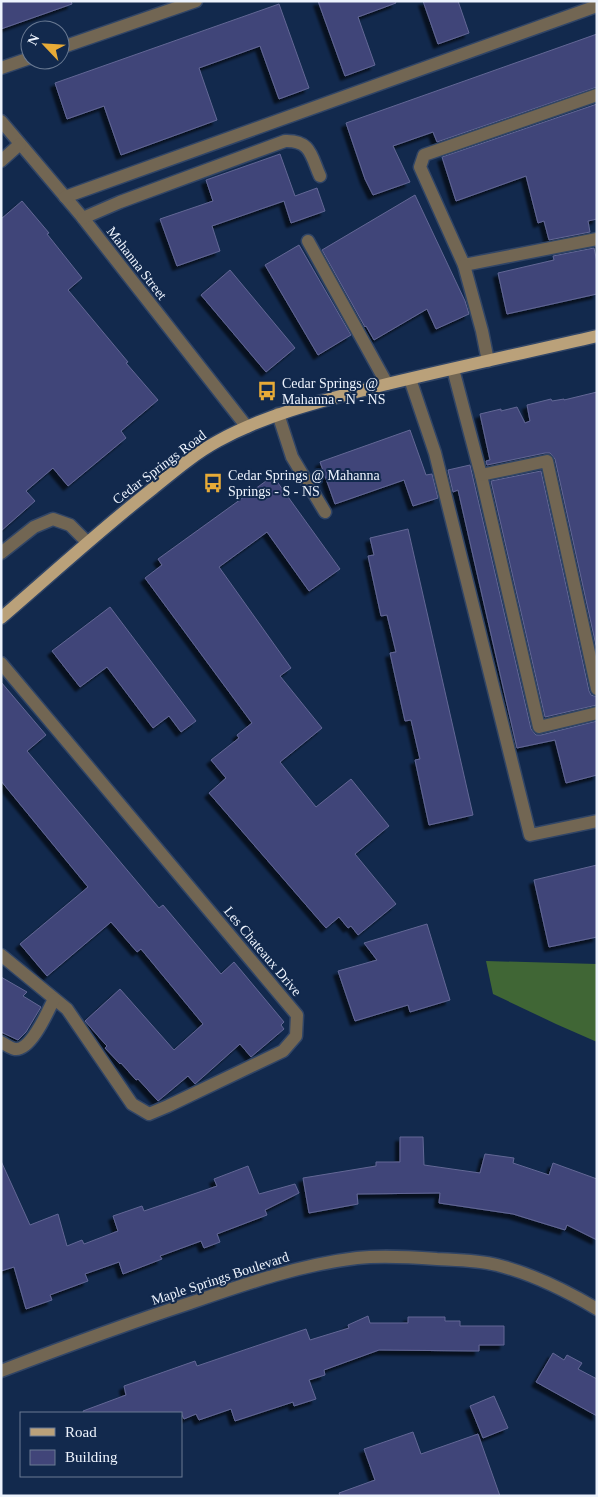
<svg xmlns="http://www.w3.org/2000/svg" width="598" height="1497" viewBox="0 0 598 1497" font-family="Georgia,serif">
<style>
.forest{fill:#406635}
.building{fill:#414579;stroke:#626795;filter:url(#shadow)}
.lines{fill:none;stroke-linecap:round;stroke-linejoin:round}
.minor-casing{stroke:#314566;stroke-width:15}
.major-casing{stroke:#314566;stroke-width:15}
.minor{stroke:#726653;stroke-width:12}
.major{stroke:#baa17a;stroke-width:12}
.labels{text-anchor:middle;stroke-width:4;stroke-linejoin:round;paint-order:stroke}
.street-label{font-size:14px;fill:#edf3fd;stroke:#12294d}
.poi-label{font-size:14px;fill:#edf3fd;stroke:#12294d;text-anchor:start}
</style>
<defs>
<filter id="shadow"><feDropShadow dx="-4.5" dy="4.5" stdDeviation="1" flood-color="#0009"/></filter>
</defs>
<rect width="100%" height="100%" fill="#12294d"/>
<polygon class="forest" points="486,961 597,964 597,1042 556,1024 493,994"/>
<g class="building">
<polygon points="1,1 71,1 72,4 1,29"/>
<polygon points="318,1 395,1 396,3 358,17 375,65 345,76"/>
<polygon points="423,1 458,1 469,33 438,44"/>
<polygon points="279,4 309,88 279,99 260,46 199,68 217,120 121,155 104,106 67,119 55,83"/>
<polygon points="597,34 597,87 437,142 433,132 393,146 410,182 373,195 365,179 346,123"/>
<polygon points="597,104 597,219 588,221 590,232 549,240 544,221 538,223 526,176 456,201 442,157"/>
<polygon points="280,154 295,196 317,188 325,211 291,223 284,201 212,226 220,251 177,266 160,219 213,201 206,180"/>
<polygon points="415,195 465,301 469,314 436,329 427,309 374,340 366,326 365,327 322,250"/>
<polygon points="22,201 49,233 47,234 82,278 68,290 128,362 126,363 158,400 121,431 126,438 68,486 53,468 26,491 35,501 1,531 1,219"/>
<polygon points="299,245 351,335 318,355 265,265"/>
<polygon points="594,248 597,262 597,294 507,314 498,273 554,260 553,256"/>
<polygon points="230,270 295,348 266,372 201,295"/>
<polygon points="597,392 597,650 555,459 550,453 545,453 487,465 486,461 490,460 480,414 501,409 501,411 517,407 525,423 530,421 527,405 551,399 552,401 564,399 564,400"/>
<polygon points="410,430 426,475 432,474 438,498 413,506 404,480 335,504 320,462"/>
<polygon points="470,465 531,729 536,735 541,735 597,721 597,775 566,783 555,740 517,748 458,490 453,492 448,470"/>
<polygon points="541,471 589,691 591,695 597,697 597,705 545,717 491,481"/>
<polygon points="273,476 340,569 309,591 267,532 219,567 291,668 280,676 322,728 280,762 316,807 351,779 389,826 355,854 396,904 358,935 351,926 348,928 339,917 326,928 209,793 226,778 211,760 239,738 237,735 252,723 145,578 162,565 158,559"/>
<polygon points="408,529 473,815 429,825 415,760 420,759 411,720 405,721 390,653 396,652 387,615 381,616 368,556 374,555 370,538"/>
<polygon points="110,607 196,721 181,732 169,716 153,728 107,667 80,687 52,651"/>
<polygon points="1,682 46,735 27,751 159,908 163,905 221,974 234,962 284,1022 281,1025 284,1029 251,1057 240,1044 195,1084 188,1076 158,1101 138,1079 136,1080 121,1063 120,1064 105,1048 107,1046 105,1044 85,1021 120,989 174,1050 203,1024 141,949 137,952 111,922 47,976 20,944 88,887 1,781"/>
<polygon points="597,865 597,937 549,947 534,880"/>
<polygon points="427,924 450,1000 410,1012 408,1005 355,1021 338,971 377,960 364,943"/>
<polygon points="1,977 27,992 23,996 41,1007 26,1032 18,1040 1,1032"/>
<polygon points="400,1137 423,1137 424,1165 480,1173 485,1154 514,1158 513,1163 549,1175 553,1163 597,1179 597,1240 567,1225 565,1230 513,1214 439,1203 440,1193 357,1194 358,1204 309,1213 303,1178 376,1166 376,1162 400,1162"/>
<polygon points="1,1161 30,1225 58,1214 67,1246 82,1240 84,1244 118,1231 113,1216 142,1206 144,1211 217,1186 214,1179 248,1166 259,1194 295,1184 299,1193 265,1210 267,1215 217,1234 220,1242 204,1248 201,1241 160,1256 162,1259 123,1274 119,1262 85,1274 88,1281 50,1295 52,1300 26,1309 14,1267 1,1271"/>
<polygon points="368,1316 370,1323 408,1323 408,1317 445,1317 445,1321 460,1321 460,1326 504,1326 504,1345 479,1345 479,1351 379,1350 324,1370 325,1375 309,1380 316,1399 294,1406 293,1402 235,1421 231,1409 199,1420 196,1414 184,1419 181,1413 84,1413 83,1411 126,1395 124,1386 195,1361 197,1366 306,1329 310,1340 349,1328 348,1325"/>
<polygon points="553,1353 564,1360 567,1355 582,1363 578,1369 597,1379 597,1416 536,1382"/>
<polygon points="494,1396 508,1428 483,1438 470,1406"/>
<polygon points="413,1432 421,1454 478,1434 500,1496 340,1496 339,1493 375,1480 364,1449"/>
</g>
<g class="lines">
<defs>
<g id="minor">
<polyline points="60,48 196,1"/>
<polyline points="1,68 30,58"/>
<polyline points="597,95 424,155 420,167 464,265 597,239"/>
<polyline points="1,121 83,218 247,427"/>
<polyline points="1,161 20,144"/>
<polyline points="65,197 597,6"/>
<path d="M83 218 120 202 285 141C311 140 311 156 320 176"/>
<polyline points="308,241 387,384"/>
<polyline points="464,265 482,331 488,361"/>
<polyline points="453,369 481,475 539,727 597,713"/>
<polyline points="410,379 435,453 530,835 597,821"/>
<polyline points="278,414 292,457 325,512"/>
<polyline points="481,475 547,461 597,689"/>
<polyline points="1,553 34,527 53,519 70,525 87,542"/>
<polyline points="1,663 297,1015 296,1036 283,1051 168,1106 149,1114 132,1104 67,1009 1,955"/>
<path d="M1 1042C5 1044 10 1048 15 1049 31 1051 48 1011 54 999"/>
<path d="M1 1371C64 1347 126 1324 190 1303 245 1284 299 1265 357 1258 383 1255 411 1257 437 1259 456 1260 478 1260 497 1265 533 1274 565 1290 597 1309"/>
</g>
<path id="major" d="M1 618C51 575 99 531 151 490 172 473 194 454 218 441 267 414 321 401 375 387 449 369 523 353 597 336"/>
</defs>
<use href="#minor" class="minor-casing"/>
<use href="#major" class="major-casing"/>
<use href="#minor" class="minor"/>
<use href="#major" class="major"/>
</g>
<defs>
<symbol id="bus-bare" viewBox="-9 -9 18 18"><path d="M-5-6H5V4H4V6H2V4H-2V6H-4V4H-5ZM-3.5-4V0h7V-4ZM-3.5 1.2v1.5H-2V1.2ZM2 1.2v1.5H3.5V1.2Z" fill="#e8ab37" stroke="#12294d" stroke-width="2.5" paint-order="stroke"/></symbol>
</defs>
<g fill-rule="evenodd">
<use href="#bus-bare" x="253" y="377" width="28" height="28"/>
<use href="#bus-bare" x="199" y="469" width="28" height="28"/>
</g>
<g class="labels">
<g class="street-label">
<text transform="translate(137 263) rotate(52)" y="5">Mahanna Street</text>
<text transform="translate(159 467) rotate(-37)" y="5">Cedar Springs Road</text>
<text transform="translate(263 951) rotate(50)" y="5">Les Chateaux Drive</text>
<text transform="translate(220 1278) rotate(-18)" y="5">Maple Springs Boulevard</text>
</g>
<g class="poi-label">
<text x="282" y="388">Cedar Springs @<tspan x="282" dy="16">Mahanna - N - NS</tspan></text>
<text x="228" y="480">Cedar Springs @ Mahanna<tspan x="228" dy="16">Springs - S - NS</tspan></text>
</g>
</g>
<rect width="598" height="1497" fill="none" stroke="#edf3fd" stroke-width="5"/>
<rect x="20" y="1412" width="162" height="65" fill="#12294d" stroke="#6a7a93"/>
<rect x="30" y="1428" width="25" height="8" fill="#baa17a" stroke="#6a7a93"/>
<text x="65" y="1437" font-size="15" fill="#edf3fd">Road</text>
<rect x="30" y="1450" width="25" height="15" fill="#414579" stroke="#6a7a93"/>
<text x="65" y="1462" font-size="15" fill="#edf3fd">Building</text>
<g transform="translate(45 45) rotate(295)"><circle r="24" fill="#12294d" stroke="#6a7a93"/>
<path d="M0-4L9 19L0 12L-9 19Z" fill="#e8ab37"/>
<text y="-8" font-size="14" font-weight="bold" text-anchor="middle" fill="#edf3fd">N</text>
</g>
</svg>
